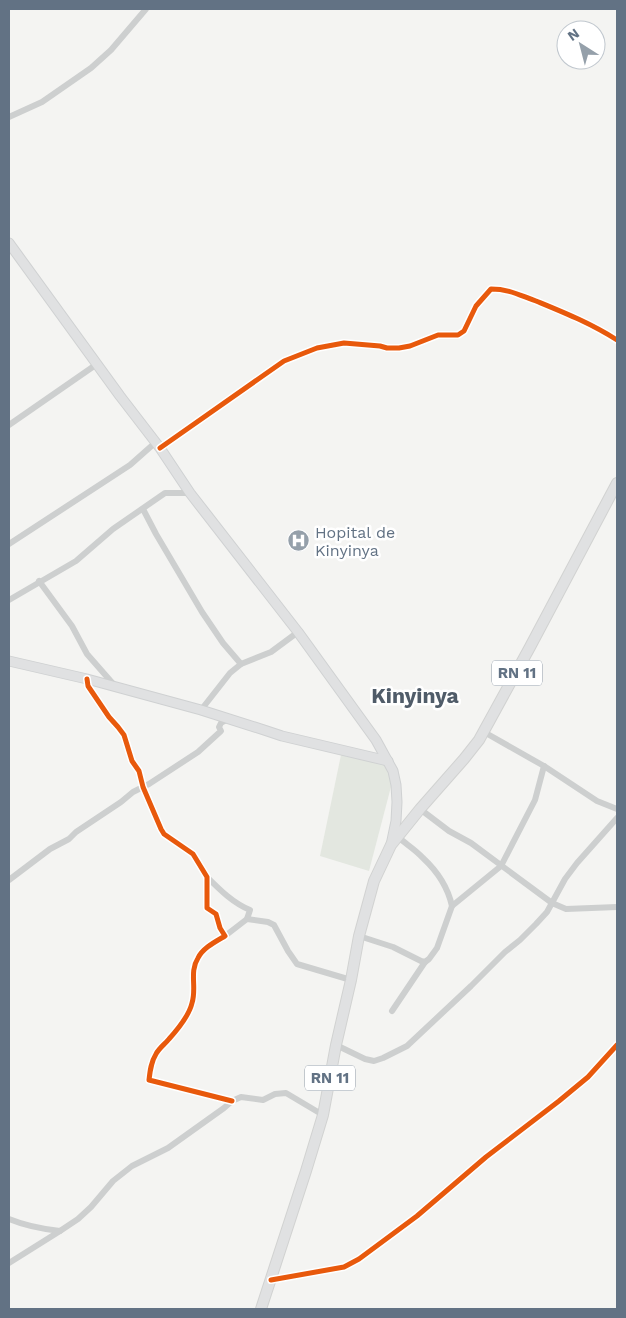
<svg xmlns="http://www.w3.org/2000/svg" width="626" height="1318" viewBox="0 0 626 1318" font-family="'Work Sans',sans-serif">
<style>
.green{fill:#e3e7e0}
.lines{fill:none;stroke-linecap:round;stroke-linejoin:round}
.secondary-casing{stroke:#cfd1d2;stroke-width:11}
.primary-casing{stroke:#d1d2d1;stroke-width:12}
.street{stroke:#cdcfcf;stroke-width:6}
.secondary{stroke:#e0e1e2;stroke-width:9}
.primary{stroke:#e0e1e2;stroke-width:10}
.cycleway-casing{stroke:#fff;stroke-width:8}
.cycleway{stroke:#e8590c;stroke-width:5}
.labels{text-anchor:middle;stroke-width:5;stroke-linejoin:round;paint-order:stroke}
.shield{fill:#fff;stroke:#919ca9;stroke-width:1}
.shield-label{font-size:15px;font-weight:bold;fill:#627284}
.poi-label{font-size:16px;fill:#627284;stroke:#fff;text-anchor:start}
.district-label{font-size:21px;font-weight:bold;fill:#505c69;stroke:#fff}
</style>
<rect width="100%" height="100%" fill="#f4f4f2"/>
<polygon class="green" points="341,755 386,765 393,779 369,871 320,856"/>
<g class="lines">
<defs>
<g id="secondary">
<polyline points="9,243 120,396 160,448 190,493 298,632 376,740 393,771 396,785 397,802 396,821 391,845"/>
<polyline points="9,661 87,679 201,710 264,730 282,736 388,761"/>
</g>
<polyline id="primary" points="261,1309 306,1171 323,1115 336,1045 351,980 359,936 374,881 391,845 420,809 464,759 479,740 530,647 617,483"/>
</defs>
<use href="#secondary" class="secondary-casing"/>
<use href="#primary" class="primary-casing"/>
<g class="street">
<polyline points="9,117 42,102 91,68 111,50 146,9"/>
<polyline points="9,425 97,364"/>
<path d="M160 448 284 361 317 348 344 343 380 346 387 348H399L410 346 438 335H458L464 331 476 306 491 289C509 289 519 295 536 301 565 313 590 323 617 340"/>
<polyline points="143,509 156,534 202,612 223,643 241,664"/>
<polyline points="9,544 130,465 156,442"/>
<polyline points="39,581 72,626 87,654 115,686"/>
<polyline points="9,600 76,561 113,529 165,493 190,493"/>
<path d="M87 679 88 686 109 717 118 727 124 735 132 761 139 771 143 787 161 829 164 834 193 854 207 877V908L216 914 220 928 225 936C215 942 203 948 198 958 189 972 197 988 192 1003 189 1016 178 1029 169 1039 165 1044 159 1048 156 1054 151 1062 150 1071 149 1080L232 1101"/>
<polyline points="201,710 230,673 241,664 271,652 298,632"/>
<polyline points="484,732 544,766 597,801 617,809"/>
<polyline points="420,809 449,831 471,843 552,903 566,909 617,907"/>
<path d="M398 837C406 844 416 850 423 858 437 871 448 888 452 906"/>
<path d="M207 877C220 890 233 903 250 910L247 919 225 936"/>
<polyline points="9,880 50,849 69,839 76,832 121,802 133,792 149,784 198,752 221,731 219,727 221,723 228,719"/>
<polyline points="247,919 268,922 274,925 288,951 297,964 351,980"/>
<polyline points="359,936 393,947 421,961 425,962 429,959 437,948 452,906 501,866 535,800 544,766"/>
<polyline points="392,1011 425,962"/>
<polyline points="336,1045 365,1059 374,1061 383,1058 407,1046 471,986 505,952 520,940 536,924 547,912 565,879 577,863 617,818"/>
<path d="M9 1219C26 1226 42 1229 60 1231L78 1219 91 1207 113 1181 132 1166 168 1148 224 1108 232 1101 241 1097 263 1100 275 1094 286 1093 323 1115"/>
<polyline points="9,1263 60,1231"/>
<polyline points="271,1280 344,1267 359,1259 417,1216 486,1157 559,1101 588,1077 617,1045"/>
</g>
<use href="#secondary" class="secondary"/>
<use href="#primary" class="primary"/>
<defs>
<g id="cycleway">
<path d="M160 448 284 361 317 348 344 343 380 346 387 348H399L410 346 438 335H458L464 331 476 306 491 289C509 289 519 295 536 301 565 313 590 323 617 340"/>
<path d="M87 679 88 686 109 717 118 727 124 735 132 761 139 771 143 787 161 829 164 834 193 854 207 877V908L216 914 220 928 225 936C215 942 203 948 198 958 189 972 197 988 192 1003 189 1016 178 1029 169 1039 165 1044 159 1048 156 1054 151 1062 150 1071 149 1080L232 1101"/>
<polyline points="271,1280 344,1267 359,1259 417,1216 486,1157 559,1101 588,1077 617,1045"/>
</g>
</defs>
<use href="#cycleway" class="cycleway-casing"/>
<use href="#cycleway" class="cycleway"/>
</g>
<defs>
<symbol id="hospital-disc" viewBox="-11 -11 22 22"><circle r="9.5" fill="#95a0aa" stroke="#fff"/><path d="M-5-5h3v3.5h4V-5h3V5h-3V1.5h-4V5h-3Z" fill="#fff"/></symbol>
</defs>
<g fill-rule="evenodd">
<use href="#hospital-disc" x="286" y="528" width="25" height="25"/>
</g>
<g class="labels">
<g class="shield">
<rect x="492" y="660.5" width="50" height="25" rx="4"/>
<rect x="305" y="1065.5" width="50" height="25" rx="4"/>
</g>
<g class="shield-label">
<text x="517" y="678">RN 11</text>
<text x="330" y="1083">RN 11</text>
</g>
<g class="poi-label">
<text x="315" y="538">Hopital de<tspan x="315" dy="18">Kinyinya</tspan></text>
</g>
<g class="district-label">
<text x="415" y="703">Kinyinya</text>
</g>
</g>
<rect width="626" height="1318" fill="none" stroke="#627284" stroke-width="20"/>
<g transform="translate(581 45) rotate(324)"><circle r="24" fill="#ffffff" stroke="#c0c7ce"/>
<path d="M0-4L9 19L0 12L-9 19Z" fill="#95a0aa"/>
<text y="-8" font-size="14" font-weight="bold" text-anchor="middle" fill="#627284">N</text>
</g>
</svg>
